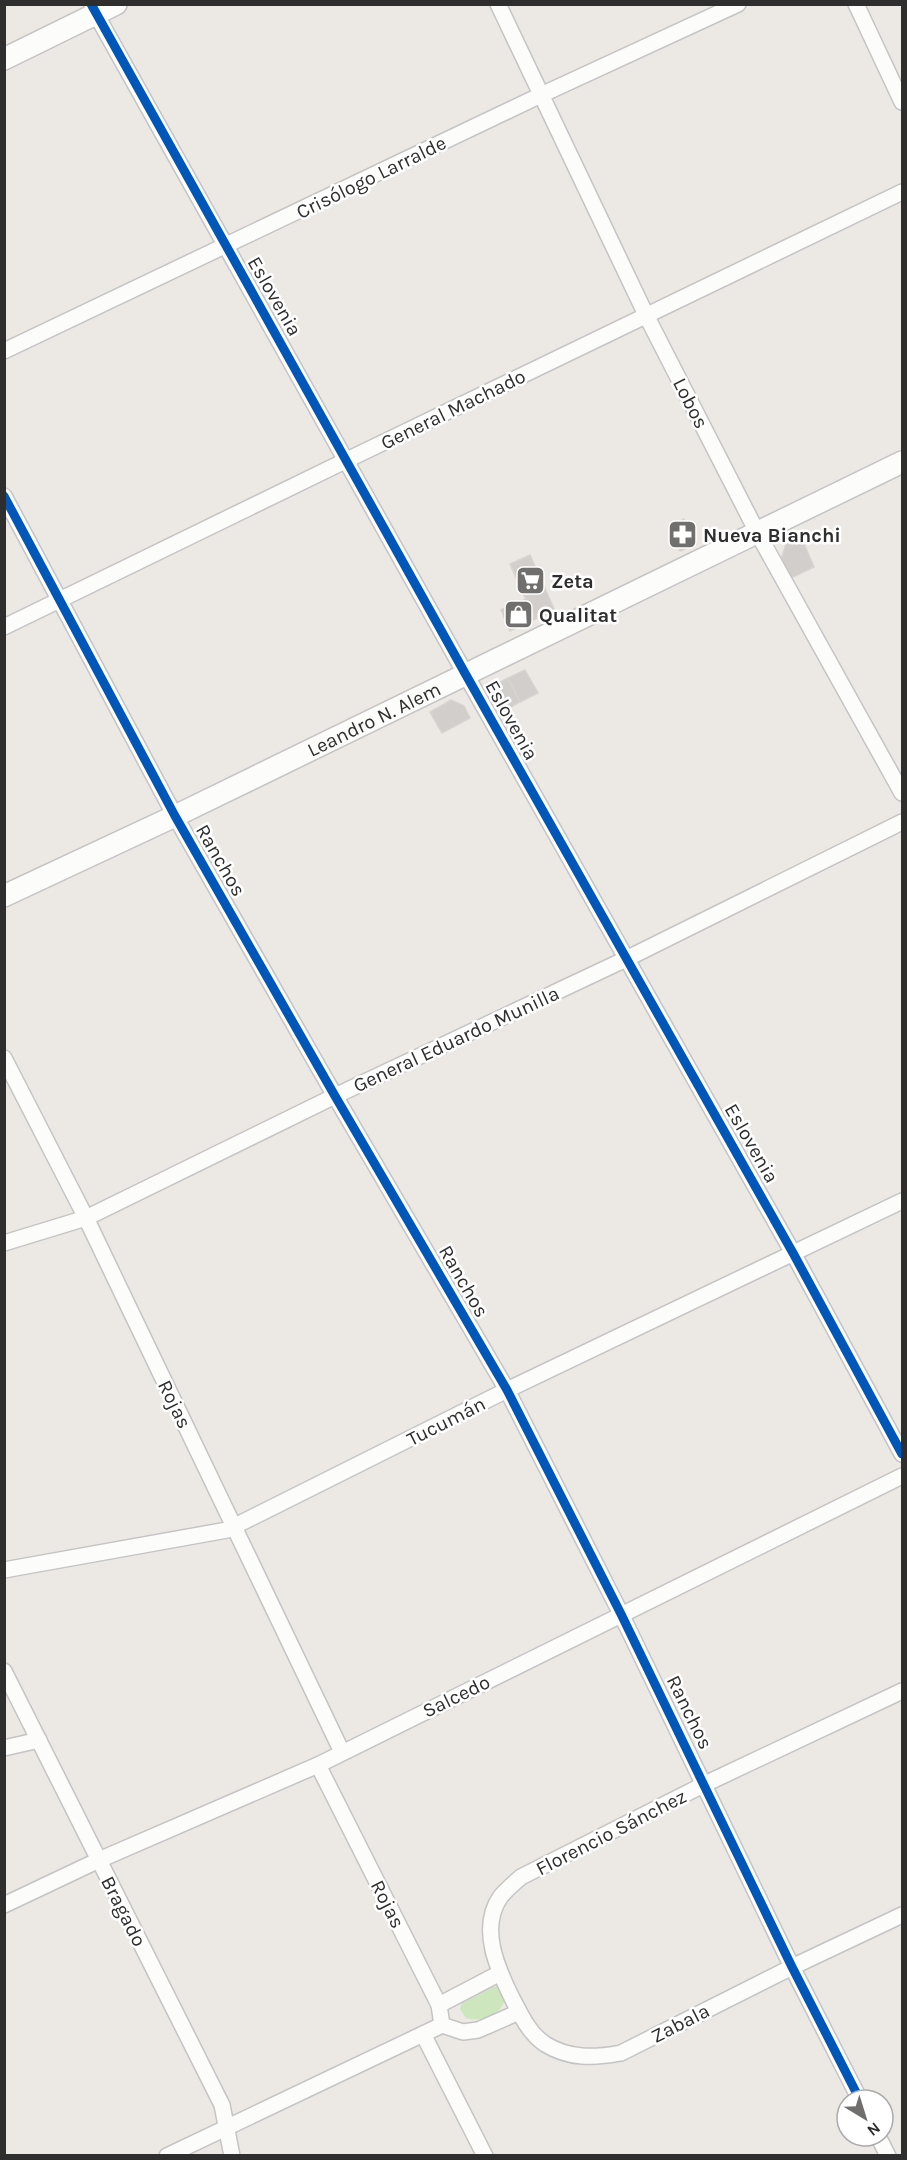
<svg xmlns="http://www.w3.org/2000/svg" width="907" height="2160" viewBox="0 0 907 2160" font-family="Karla,sans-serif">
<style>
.green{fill:#cee6be}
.building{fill:#d1cecb;stroke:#d7d4d0;stroke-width:1.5}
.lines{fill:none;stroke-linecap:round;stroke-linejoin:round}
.street-casing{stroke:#c5c4c5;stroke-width:18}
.secondary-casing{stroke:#c5c4c5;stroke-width:24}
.street{stroke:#fcfcfb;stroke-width:15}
.secondary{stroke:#fcfcfb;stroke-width:21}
.cycleway-casing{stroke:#fff;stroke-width:13}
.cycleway{stroke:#0057b8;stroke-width:9}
.labels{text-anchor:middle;stroke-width:5;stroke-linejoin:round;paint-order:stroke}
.street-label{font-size:20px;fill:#2e2e2e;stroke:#fff}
.poi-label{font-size:20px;font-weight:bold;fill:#2e2e2e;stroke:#fff;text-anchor:start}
</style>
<rect width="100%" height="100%" fill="#ece8e4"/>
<path class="green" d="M487 1986 499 1987 505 1998C503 2014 480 2023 466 2018L460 2009 463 1999Z"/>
<g class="building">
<polygon points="684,519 696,544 680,551 669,527"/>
<polygon points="801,537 814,567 789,579 781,560 786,544"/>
<polygon points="530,555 555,611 535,619 510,564"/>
<polygon points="526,599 535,619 510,631 501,610"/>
<polygon points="525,670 538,693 520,702 508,678"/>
<polygon points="508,678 520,702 502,712 493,693 496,684"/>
<polygon points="451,700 464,706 470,718 442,733 430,712"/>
</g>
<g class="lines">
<defs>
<g id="street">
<polyline points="498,4 646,315 757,532 902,793"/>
<polyline points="856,4 902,102"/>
<polyline points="92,7 466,675 793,1253 902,1454"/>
<polyline points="4,351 541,95 738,4"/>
<polyline points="4,496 175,816 335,1096 507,1390 621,1614 792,1967 860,2100"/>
<polyline points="4,627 347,460 902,192"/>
<polyline points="4,1058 86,1218 342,1752"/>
<polyline points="4,1243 86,1218 335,1096 626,959 902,822"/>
<polyline points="4,1570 227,1530 507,1390 902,1201"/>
<polyline points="4,1671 222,2105 232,2156"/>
<path d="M902 1691 705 1784 521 1877C514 1883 507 1889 501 1896 478 1928 498 1970 513 2000 522 2017 529 2033 545 2044 569 2059 594 2058 621 2053L792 1967 902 1915"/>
<polyline points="4,1748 39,1740"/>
<polyline points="318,1765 439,2005 442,2025 463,2032 478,2030 519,2012"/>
<polyline points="4,1905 99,1860 318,1765 902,1476"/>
<polyline points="439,2005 500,1973"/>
<polyline points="423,2034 485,2156"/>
<polyline points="878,2136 888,2156"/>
<polyline points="167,2156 442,2025"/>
</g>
<g id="secondary">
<polyline points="4,59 116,4"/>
<path id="s1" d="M4 896 175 816 902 462"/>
</g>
</defs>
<use href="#street" class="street-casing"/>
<use href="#secondary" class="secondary-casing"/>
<use href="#street" class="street"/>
<use href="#secondary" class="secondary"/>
<defs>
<g id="cycleway">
<polyline points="91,4 466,675 793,1253 902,1454"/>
<polyline points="4,496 175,816 335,1096 507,1390 621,1614 792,1967 860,2100"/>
</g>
</defs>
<use href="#cycleway" class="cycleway-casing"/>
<use href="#cycleway" class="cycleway"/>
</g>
<defs>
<symbol id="pharmacy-square" viewBox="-11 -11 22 22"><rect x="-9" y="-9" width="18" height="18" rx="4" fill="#706f6e" stroke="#fff"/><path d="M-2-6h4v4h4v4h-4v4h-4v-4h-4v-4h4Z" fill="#fff"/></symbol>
<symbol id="supermarket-square" viewBox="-11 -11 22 22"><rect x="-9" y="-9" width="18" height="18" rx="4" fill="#706f6e" stroke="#fff"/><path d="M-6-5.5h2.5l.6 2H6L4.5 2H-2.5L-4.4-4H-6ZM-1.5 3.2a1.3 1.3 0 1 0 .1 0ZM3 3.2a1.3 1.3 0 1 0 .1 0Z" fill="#fff"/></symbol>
<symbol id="shop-square" viewBox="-11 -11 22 22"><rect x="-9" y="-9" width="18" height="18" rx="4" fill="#706f6e" stroke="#fff"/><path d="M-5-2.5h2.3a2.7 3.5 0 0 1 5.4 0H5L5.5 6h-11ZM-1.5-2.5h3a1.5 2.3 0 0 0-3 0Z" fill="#fff"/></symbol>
</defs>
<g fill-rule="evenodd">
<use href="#pharmacy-square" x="666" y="518" width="33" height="33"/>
<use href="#supermarket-square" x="514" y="564" width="33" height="33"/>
<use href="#shop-square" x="502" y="598" width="33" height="33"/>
</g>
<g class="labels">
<g class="street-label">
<text transform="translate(371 177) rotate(-26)" y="7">Crisólogo Larralde</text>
<text transform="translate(275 296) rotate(60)" y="7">Eslovenia</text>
<text transform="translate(691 403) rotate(63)" y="7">Lobos</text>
<text transform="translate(453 409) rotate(-26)" y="7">General Machado</text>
<text dy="7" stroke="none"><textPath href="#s1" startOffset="410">Leandro N. Alem</textPath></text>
<text transform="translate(512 720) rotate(61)" y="7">Eslovenia</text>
<text transform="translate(221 860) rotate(60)" y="7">Ranchos</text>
<text transform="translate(456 1039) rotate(-25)" y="7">General Eduardo Munilla</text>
<text transform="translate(752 1143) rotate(60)" y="7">Eslovenia</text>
<text transform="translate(464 1281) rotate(60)" y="7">Ranchos</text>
<text transform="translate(175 1404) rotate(64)" y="7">Rojas</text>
<text transform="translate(446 1421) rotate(-27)" y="7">Tucumán</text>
<text transform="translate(456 1696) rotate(-26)" y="7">Salcedo</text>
<text transform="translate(690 1712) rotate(64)" y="7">Ranchos</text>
<text transform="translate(611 1832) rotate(-27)" y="7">Florencio Sánchez</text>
<text transform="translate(388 1904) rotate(63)" y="7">Rojas</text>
<text transform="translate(124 1911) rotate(63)" y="7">Bragado</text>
<text transform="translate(680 2023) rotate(-27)" y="7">Zabala</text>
</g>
<g class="poi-label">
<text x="703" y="542">Nueva Bianchi</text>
<text x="551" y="588">Zeta</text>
<text x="539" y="622">Qualitat</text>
</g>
</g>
<rect width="907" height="2160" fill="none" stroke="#2e2e2e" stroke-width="12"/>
<g transform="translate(865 2118) rotate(142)"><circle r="28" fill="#ffffff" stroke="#ababab" stroke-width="1.5"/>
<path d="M0-4.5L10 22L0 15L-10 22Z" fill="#706f6e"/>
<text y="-9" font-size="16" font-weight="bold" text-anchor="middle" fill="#2e2e2e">N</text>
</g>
</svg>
